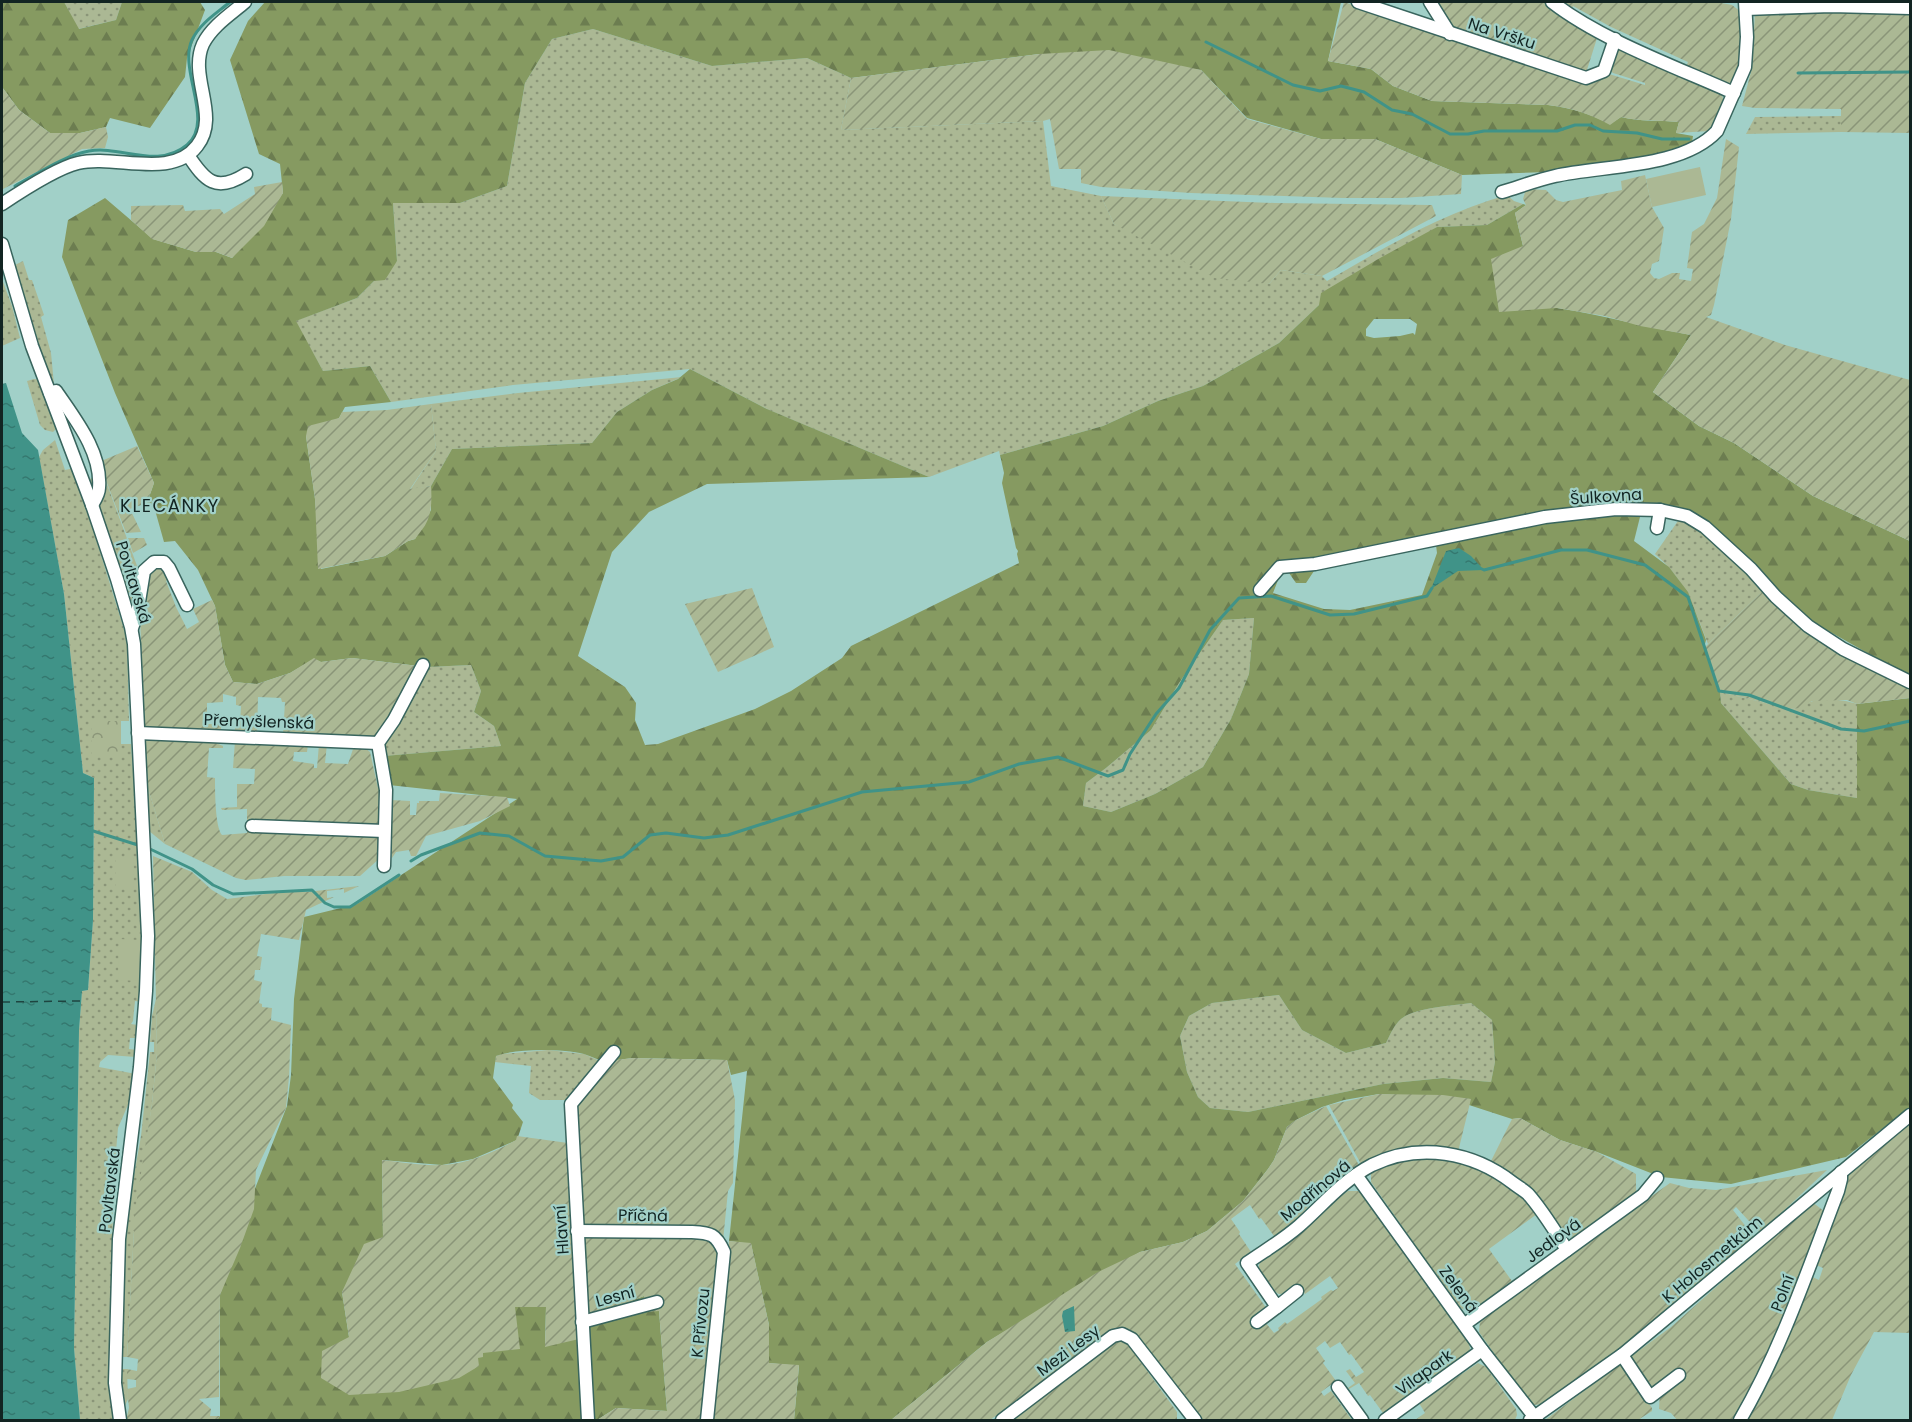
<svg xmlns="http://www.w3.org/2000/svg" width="1912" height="1422" viewBox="0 0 1912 1422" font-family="Poppins,sans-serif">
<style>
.grass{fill:url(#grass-dots)}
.forest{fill:url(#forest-firs);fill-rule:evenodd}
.park{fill:url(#park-crowns)}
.garden{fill:url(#garden-furrows)}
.pitch{fill:#abb894}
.water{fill:url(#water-ripples)}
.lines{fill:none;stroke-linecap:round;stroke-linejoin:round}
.stream{stroke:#409388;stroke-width:3}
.ferry{stroke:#1e4540;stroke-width:1.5;stroke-dasharray:8 6;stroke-linecap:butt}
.street-casing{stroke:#39655e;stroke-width:15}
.street{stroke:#fff;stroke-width:12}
.labels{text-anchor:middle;stroke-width:4.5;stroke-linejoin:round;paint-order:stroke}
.street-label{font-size:16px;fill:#122422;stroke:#a1d0c8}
.neighbourhood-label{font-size:18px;letter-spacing:1.5px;fill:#122422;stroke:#a1d0c8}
</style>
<defs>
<pattern id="grass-dots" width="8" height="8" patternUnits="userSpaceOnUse" patternTransform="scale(1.5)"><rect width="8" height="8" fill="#abb894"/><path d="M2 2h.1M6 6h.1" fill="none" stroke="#8a9578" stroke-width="1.8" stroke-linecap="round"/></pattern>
<pattern id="forest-firs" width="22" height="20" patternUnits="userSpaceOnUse" patternTransform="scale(1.5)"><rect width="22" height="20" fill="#869a61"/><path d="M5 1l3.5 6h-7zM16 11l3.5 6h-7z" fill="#6c7d50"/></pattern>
<pattern id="park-crowns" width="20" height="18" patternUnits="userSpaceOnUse" patternTransform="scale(1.5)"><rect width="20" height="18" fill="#abb894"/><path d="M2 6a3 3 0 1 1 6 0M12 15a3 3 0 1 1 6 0" fill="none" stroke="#8a9578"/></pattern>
<pattern id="garden-furrows" width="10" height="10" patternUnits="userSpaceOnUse" patternTransform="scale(1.5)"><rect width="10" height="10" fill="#abb894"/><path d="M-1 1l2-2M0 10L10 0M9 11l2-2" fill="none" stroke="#8a9578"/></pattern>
<pattern id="water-ripples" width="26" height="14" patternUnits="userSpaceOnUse" patternTransform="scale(1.5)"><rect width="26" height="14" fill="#409388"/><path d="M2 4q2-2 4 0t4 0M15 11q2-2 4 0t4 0" fill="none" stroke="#34786f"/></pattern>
</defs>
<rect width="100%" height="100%" fill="#a1d0c8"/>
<g class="grass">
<polygon points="64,2 122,2 116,20 78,29"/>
<path d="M593 29 712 66 807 58 851 78 841 130 1043 121 1051 186 1101 196 1114 224 1269 284 1281 270 1322 276 1327 281C1385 247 1443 213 1507 195L1514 201 1523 204 1487 225 1437 227 1319 305 1279 343 1203 386 1158 401 1103 426 1000 455 999 451 929 477 769 410 690 369 513 385 391 402 370 366 323 371 295 321 357 298 374 281 397 261 393 203H460L507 186 525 83 552 39Z"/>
<polygon points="1841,116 1841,132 1746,134 1755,117"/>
<polygon points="23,261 29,280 32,280 44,315 41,317 51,353 54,384 44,361 15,265"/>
<polygon points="2,279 12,306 20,338 2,346"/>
<polygon points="682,377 652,390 617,412 592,443 452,449 431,486 410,490 436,451 431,404 518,393"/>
<polygon points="34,379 41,380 57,423 56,429 53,432 45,430 40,425 27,381"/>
<polygon points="55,440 65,470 74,468 127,639 129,721 121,721 120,744 131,744 145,934 142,1002 135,1001 133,1021 131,1024 137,1025 135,1038 130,1038 129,1049 137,1050 136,1057 108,1055 100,1062 99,1067 136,1074 134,1091 118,1128 113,1187 112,1305 109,1345 112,1405 115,1420 80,1420 74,1348 79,1030 82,991 88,990 93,921 94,778 83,773 64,594 39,457 43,450"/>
<polygon points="93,460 104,476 140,574 131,613 115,556 90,479 94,477 89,462"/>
<path d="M1680 518C1705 525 1745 571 1764 590L1708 644C1693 605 1687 582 1655 554Z"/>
<polygon points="1254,618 1249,674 1231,719 1203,767 1155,794 1111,812 1083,806 1086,783 1106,768 1151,730 1179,683 1223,620"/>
<polygon points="471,665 481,691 474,712 494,726 501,746 384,756 384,740 427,667"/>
<path d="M1720 692 1790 709C1803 708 1803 704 1813 701 1826 698 1845 700 1857 704V798L1808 790 1791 784 1721 703Z"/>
<polygon points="145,738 148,788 165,844 149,831 142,739"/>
<path d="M1279 995 1302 1030 1346 1053 1386 1043C1390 1035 1394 1025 1401 1019 1416 1007 1452 1006 1471 1003L1492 1020 1495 1062 1491 1082 1443 1078 1383 1084 1248 1112 1210 1108 1198 1097 1187 1072 1180 1036 1189 1016 1212 1003Z"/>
<polygon points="156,999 157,1053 152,1104 134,1231 127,1357 119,1357 124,1231 141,1136 150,1052 154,1052 154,1042 150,1042 152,1016"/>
<polygon points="548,1050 584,1054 600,1061 568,1100 540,1100 529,1093 531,1066 495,1062 496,1056 502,1054"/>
<polygon points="119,1369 127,1369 128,1399 123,1410"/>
</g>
<g class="forest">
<polygon points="2,2 64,2 79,29 116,20 122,2 200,2 205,10 187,58 185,77 150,128 110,118 106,127 80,133 50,133 19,110 2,87"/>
<path d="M265 2H1341L1328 61 1371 69 1393 86 1432 101 1548 105C1572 108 1588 113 1610 124L1621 117C1640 122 1660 120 1679 122L1676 133 1693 136 1692 142 1663 153 1549 172 1462 175 1375 139H1321L1247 118 1201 70 1039 54 851 78 807 58 712 66 593 29 552 39 525 83 507 186 460 203H393L397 261 385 280 374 281 357 298 296 321 323 371 370 366 391 402 345 407 339 418 306 436 315 499 321 569 385 556 408 541 415 539 431 510V486L452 449 592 443 617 412 652 390 678 379 690 369 767 409 929 477 707 484 649 512 612 552 578 656 625 687 636 703 635 720 645 745 658 744 755 709 791 691 842 658 851 646 1019 563 1017 554 1018 551 1016 548 1002 483 1004 473 1000 455 1103 426 1158 401 1203 386 1279 343 1319 305 1321 293 1380 258 1437 227 1487 225 1523 204 1526 205 1515 213 1523 246 1557 308C1602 315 1646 327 1691 335L1653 392 1699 426 1734 443 1813 496 1910 541V677L1761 593 1763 591 1726 551 1689 520 1641 513 1634 541 1669 567 1688 592 1706 640 1704 648 1720 692 1721 703 1791 784 1808 790 1857 798V704L1910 698V1107L1846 1157 1731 1184 1661 1177 1597 1152 1560 1140 1520 1118 1512 1119 1469 1105 1470 1099 1379 1094 1344 1100 1322 1107 1296 1120 1287 1127 1274 1160 1268 1169 1243 1201 1207 1231 1183 1242 1140 1252 987 1342 891 1420H794L799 1366 769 1363V1325L751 1244 729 1241 747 1071 731 1075 727 1060 633 1058 617 1060 610 1065C602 1061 593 1057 584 1054 562 1049 518 1048 496 1056L493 1078 513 1105 512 1108 523 1122 517 1140 473 1159 442 1165 382 1160 383 1238 342 1292 349 1337 478 1357 483 1353 515 1307H546L545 1346 576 1306H618L644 1296 650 1311H659L667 1411 616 1408 597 1420H217L220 1416V1295L244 1217 287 1106 291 1075 294 999 304 917 357 904 517 799 389 785 384 756 501 746 494 726 474 712 481 691 471 665 427 667 352 658 321 662 314 659 290 673 257 684 233 682 225 665 215 606 198 570 175 541 164 542 155 510 147 503 154 483 115 393 62 257 68 220 105 198 153 239 196 252H216L232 258 283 193 280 164 259 154 230 60 248 21ZM1374 319H1410L1417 324 1415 335 1413 333 1400 336 1374 338 1366 336V329ZM1436 545 1437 553 1422 595 1350 610 1324 609 1273 593 1280 575 1289 573 1296 583H1306L1314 571 1333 565ZM1254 618 1249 674 1231 719 1203 767 1155 794 1111 812 1083 806 1086 783 1106 768 1151 730 1179 683 1223 620ZM1279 995 1302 1030 1346 1053 1386 1043C1390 1035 1394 1025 1401 1019 1416 1007 1452 1006 1471 1003L1492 1020 1495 1062 1491 1082 1443 1078 1383 1084 1248 1112 1210 1108 1198 1097 1187 1072 1180 1036 1189 1016 1212 1003Z"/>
</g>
<rect class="park" x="92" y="721" width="29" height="34"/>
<g class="garden">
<path d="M1344 2 1592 82 1609 74 1645 85V83L1613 73 1611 71 1615 50 1618 47 1654 61 1722 95 1724 103 1710 131 1676 133 1679 122C1660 120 1640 122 1621 117L1610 125C1588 113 1572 108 1548 105L1432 101 1393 86 1371 69 1328 61Z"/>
<polygon points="1438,2 1545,2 1559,13 1598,35 1586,73 1454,32 1437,5"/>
<polygon points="1559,2 1716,2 1732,5 1741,12 1741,66 1731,84 1728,84 1686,67 1688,62 1611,27 1573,6 1571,10"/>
<polygon points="1780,10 1910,14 1910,133 1841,132 1841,109 1755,108 1742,106 1752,68 1755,12"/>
<polygon points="1109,50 1201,70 1247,119 1321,139 1375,139 1462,175 1461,194 1401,198 1342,198 1191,193 1101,187 1081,183 1081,169 1059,169 1050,119 1043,121 841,130 851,78 1039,54"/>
<polygon points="2,87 19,110 50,133 80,133 106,127 108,137 105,148 82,149 3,189 2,188"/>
<polygon points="1726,139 1739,147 1731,219 1714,305 1711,315 1706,317 1785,345 1910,380 1910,541 1813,496 1734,443 1699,426 1653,392 1691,335 1640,326 1605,316 1557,308 1499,312 1491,259 1523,246 1515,213 1526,205 1523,199 1526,189 1546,190 1556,200 1563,202 1622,190 1621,181 1645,175 1652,207 1664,228 1659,261 1652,264 1650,273 1654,278 1659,279 1672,273 1680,273 1679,279 1691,281 1693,269 1687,268 1692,232 1704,224 1717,198"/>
<polygon points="282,182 283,193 264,226 232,258 216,252 196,252 152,239 131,220 131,206 183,205 185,211 220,209 224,214 255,194 254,187"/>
<polygon points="1101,196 1275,203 1432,205 1436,216 1322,276 1281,270 1269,284 1215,278 1114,224"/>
<path d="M431 404 436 451 410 489 431 486C432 502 432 518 421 531 419 534 417 536 415 539L408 541 385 556 318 569 315 499 306 436 308 426 339 418 342 412 387 410Z"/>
<polygon points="137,446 154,483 147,503 130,509 141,532 126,533 99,462"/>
<polygon points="128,538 144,538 147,545 133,553"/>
<polygon points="161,566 171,576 166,581 176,607 187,629 199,622 193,609 212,600 215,606 225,665 233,682 257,684 290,673 314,658 321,662 352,658 418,666 379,737 283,735 285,702 282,702 281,698 258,697 257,734 235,733 235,725 240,725 241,706 236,705 236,697 223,694 223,702 207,703 207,724 221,724 221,733 145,729 140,618 150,569"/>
<polygon points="752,588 774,647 718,672 685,604"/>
<polygon points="1764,590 1910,686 1910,698 1857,704 1847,700 1812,701 1801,708 1790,709 1720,692 1704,648"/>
<path d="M145 738 209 740 223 746V748H209L207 777 215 778C215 790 215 827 222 835L247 833V809L222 810 221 808 237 807V784H254L255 769 233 768 235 741 308 744 307 752H294L293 761 314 764V768H317L319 744H327L325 763 348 764 354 746 366 749 370 752 378 788H380V858L360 876H284L246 880 236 878 165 844 148 788Z"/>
<polygon points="440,793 507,797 510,806 480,821 426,836 416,856 411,856 409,850 396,852 392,858 391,800 410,801 410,815 416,815 417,803 419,803 419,801 439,801"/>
<polygon points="153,856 192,872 212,890 227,899 281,892 307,892 359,886 344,893 344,889 327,891 327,898 334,897 306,910 299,940 261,934 257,956 262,957 260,970 255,970 254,980 262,982 259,1003 262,1004 262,1007 272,1008 271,1020 291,1025 289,1077 286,1108 256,1170 254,1209 240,1248 220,1295 219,1397 199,1399 211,1409 210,1416 220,1416 217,1420 126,1420 129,1408 127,1389 136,1387 136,1380 127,1379 127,1369 137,1371 138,1359 127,1357 134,1231 132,1230 152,1104 157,1053"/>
<path d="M633 1058 727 1060 735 1100 733 1183 728 1191 705 1420H585H597L616 1408 667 1411 659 1311 646 1312 644 1296 588 1318 579 1339 545 1347 546 1307H515L520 1349 483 1353V1357L478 1358 479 1366 459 1378 399 1392 349 1395 321 1378 322 1351 349 1337 342 1292 364 1244 383 1237 382 1160C401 1162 422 1166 442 1165 468 1164 495 1152 516 1140L517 1136 568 1143 573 1110 610 1065 616 1060Z"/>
<polygon points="1379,1094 1443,1095 1471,1099 1458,1152 1362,1166 1329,1105"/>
<path d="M1326 1106 1360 1167 1319 1195 1292 1224 1274 1236 1261 1218 1259 1219 1250 1205 1231 1219 1240 1232 1239 1234 1251 1252 1235 1264 1267 1309 1251 1320 1257 1328 1265 1322 1274 1333 1279 1330 1278 1328 1285 1322 1287 1324 1322 1299 1321 1297 1331 1290 1333 1291 1338 1288 1330 1276 1305 1294 1298 1284C1293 1288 1286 1294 1280 1294 1274 1294 1260 1274 1259 1268 1258 1264 1261 1262 1263 1259L1300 1233 1328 1205 1348 1191H1358L1365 1196 1469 1343 1470 1349 1467 1354 1383 1413 1370 1395 1368 1396 1359 1383 1349 1389 1348 1388 1355 1383 1346 1371 1350 1369 1356 1377 1364 1372 1351 1354 1349 1355 1340 1342 1330 1348 1325 1341 1316 1348 1325 1361 1323 1363 1336 1381 1321 1392 1324 1396 1331 1391 1352 1420H1199L1136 1335 1129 1329 1115 1328 990 1420H891L987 1342 1098 1272 1140 1252 1183 1242 1207 1231 1243 1201 1268 1169 1274 1160 1287 1127 1296 1120Z"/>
<polygon points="1520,1118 1560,1140 1597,1152 1636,1174 1636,1197 1576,1238 1565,1237 1490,1163 1512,1119"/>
<polygon points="1910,1121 1910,1333 1874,1332 1851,1375 1832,1420 1747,1420 1781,1353 1810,1276 1819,1280 1823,1268 1814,1264 1848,1175 1853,1168"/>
<path d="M1425 1157C1472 1160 1509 1177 1537 1214L1489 1249 1514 1284 1476 1310 1466 1311 1458 1306 1371 1182V1174L1373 1170 1401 1160Z"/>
<polygon points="1827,1170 1760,1233 1736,1207 1733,1210 1754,1237 1653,1322 1589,1372 1544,1404 1534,1405 1526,1399 1479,1332 1480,1321 1483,1317 1670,1183 1689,1188 1716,1190"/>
<polygon points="1812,1202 1824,1211 1774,1344 1735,1420 1677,1420 1671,1413 1659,1409 1660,1392 1652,1391 1626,1360 1671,1327"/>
<polygon points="729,1241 751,1243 769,1325 769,1363 799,1365 794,1420 712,1420"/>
<polygon points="1117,1341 1127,1343 1177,1412 1177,1420 1010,1420"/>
<polygon points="1478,1363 1486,1367 1516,1409 1517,1415 1515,1420 1415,1420 1425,1413 1419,1403"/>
<polygon points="1617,1366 1623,1366 1652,1408 1652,1411 1638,1420 1545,1420"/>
</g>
<g class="pitch">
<polygon points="1700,167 1706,195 1652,207 1646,179"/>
<polygon points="116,858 134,858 133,889 116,889"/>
<polygon points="119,939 141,940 139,981 118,980"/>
</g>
<g class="water">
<polygon points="6,383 22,433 38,450 64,594 83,773 94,778 93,920 88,990 82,991 79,1030 74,1348 80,1420 2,1420 2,384"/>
<polygon points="1459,548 1471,556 1484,570 1458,571 1431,589 1446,551"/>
<polygon points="1074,1306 1075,1331 1065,1332 1062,1316 1063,1311"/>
</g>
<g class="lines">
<g class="stream">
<polyline points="1206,42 1293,85 1320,91 1341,86 1364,92 1392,110 1412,114 1450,134 1468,134 1484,131 1557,131 1575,125 1590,125 1603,131 1637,133 1662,139 1689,139"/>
<polyline points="1798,73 1910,72"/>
<path d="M15 186C37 174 65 155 89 151 121 145 157 170 187 145 215 121 178 70 192 40 200 23 217 13 230 2"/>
<polyline points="1482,569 1484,570 1561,550 1587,550 1645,565 1688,597 1719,691 1749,695 1841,729 1864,731 1910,721"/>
<polyline points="90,830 141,846"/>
<polyline points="148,848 192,869 213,885 233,894 312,890 325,903 334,907 350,907 399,875"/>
<polyline points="411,861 421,855 480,833 509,836 545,856 601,861 623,857 650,835 666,833 704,838 728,835 862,792 969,782 1019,764 1058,757 1108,776 1123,770 1130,754 1156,714 1179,688 1210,630 1239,598 1271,596 1330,615 1354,614 1427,596 1432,588"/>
</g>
<polyline class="ferry" points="2,1002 81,1001"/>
<defs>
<g id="street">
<polyline points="1358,2 1586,78 1604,71 1615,39"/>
<polyline points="1430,2 1450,34"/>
<path d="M1552 2C1601 40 1676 67 1734 93"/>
<polyline points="1746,9 1831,6 1910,8"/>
<path d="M188 155C205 181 216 193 246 174"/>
<path d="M1502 192C1519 187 1537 180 1555 176 1602 165 1682 169 1717 131L1745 67 1747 37 1745 2"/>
<path d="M2 204C20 192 57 168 78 163 115 154 171 180 197 146 221 116 188 77 203 44 212 26 231 14 245 2"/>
<polyline points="2,244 32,346 92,505 117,579 131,627 134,644 148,936 146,991 140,1067 119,1239 115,1383 120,1420"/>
<path d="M50 393 56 391C75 419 102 452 99 488 99 494 95 500 92 505"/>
<polyline points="1657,528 1660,510"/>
<polyline points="1260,590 1280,567 1315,564 1545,517 1616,509 1660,510 1687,516 1705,527 1751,569 1776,597 1808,626 1843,649 1910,682"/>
<polyline points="132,628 137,614 144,571 154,562 164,562 169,568 187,605"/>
<polyline points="138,733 378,743"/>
<polyline points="252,826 384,831"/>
<polyline points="384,866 386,790 378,743 394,720 423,665"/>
<polyline points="1356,1175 1482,1350 1537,1420"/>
<path d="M577 1231 692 1232C711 1233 716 1234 724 1252L707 1420"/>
<path d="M1297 1291 1277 1307 1247 1263C1264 1251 1283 1240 1299 1226 1323 1205 1343 1180 1372 1165 1420 1142 1473 1152 1513 1183 1518 1187 1524 1190 1528 1194 1543 1211 1555 1231 1567 1250"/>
<polyline points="582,1322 657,1302"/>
<polyline points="1257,1322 1277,1307"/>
<polyline points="1465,1324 1643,1195 1657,1178"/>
<polyline points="1622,1355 1650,1397 1679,1375"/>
<polyline points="1338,1387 1362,1420"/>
<polyline points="588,1420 571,1104 614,1052"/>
<polyline points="1002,1420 1113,1336 1122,1334 1132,1339 1195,1420"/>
<polyline points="1385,1420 1482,1350"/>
<polyline points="1530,1420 1622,1355 1910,1115"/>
<path d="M1740 1420C1782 1348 1808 1269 1838 1191L1841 1179V1172"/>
</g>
</defs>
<use href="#street" class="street-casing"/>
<use href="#street" class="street"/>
</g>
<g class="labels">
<g class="street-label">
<text transform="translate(1502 33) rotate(18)" y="6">Na Vršku</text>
<text transform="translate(1606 496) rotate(-4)" y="6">Šulkovna</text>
<text transform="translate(134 582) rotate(73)" y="6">Povltavská</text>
<text transform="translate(259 721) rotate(2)" y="6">Přemyšlenská</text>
<text transform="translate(109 1190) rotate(-83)" y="6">Povltavská</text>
<text transform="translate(1315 1190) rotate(-40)" y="6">Modřínová</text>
<text transform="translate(643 1215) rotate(1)" y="6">Příčná</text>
<text transform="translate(561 1230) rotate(-94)" y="6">Hlavní</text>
<text transform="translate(1553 1240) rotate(-36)" y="6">Jedlová</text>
<text transform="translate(1712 1259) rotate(-40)" y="6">K Holosmetkům</text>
<text transform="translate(1459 1289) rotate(54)" y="6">Zelená</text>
<text transform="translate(1782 1293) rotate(-69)" y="6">Polní</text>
<text transform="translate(615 1296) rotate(-15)" y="6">Lesní</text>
<text transform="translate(700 1323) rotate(-84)" y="6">K Přívozu</text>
<text transform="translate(1068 1350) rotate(-37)" y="6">Mezi Lesy</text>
<text transform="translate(1424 1372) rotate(-36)" y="6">Vilapark</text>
</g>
<g class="neighbourhood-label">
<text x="170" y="512">KLECÁNKY</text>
</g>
</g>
<rect width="1912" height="1422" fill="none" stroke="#122422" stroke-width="6"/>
</svg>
